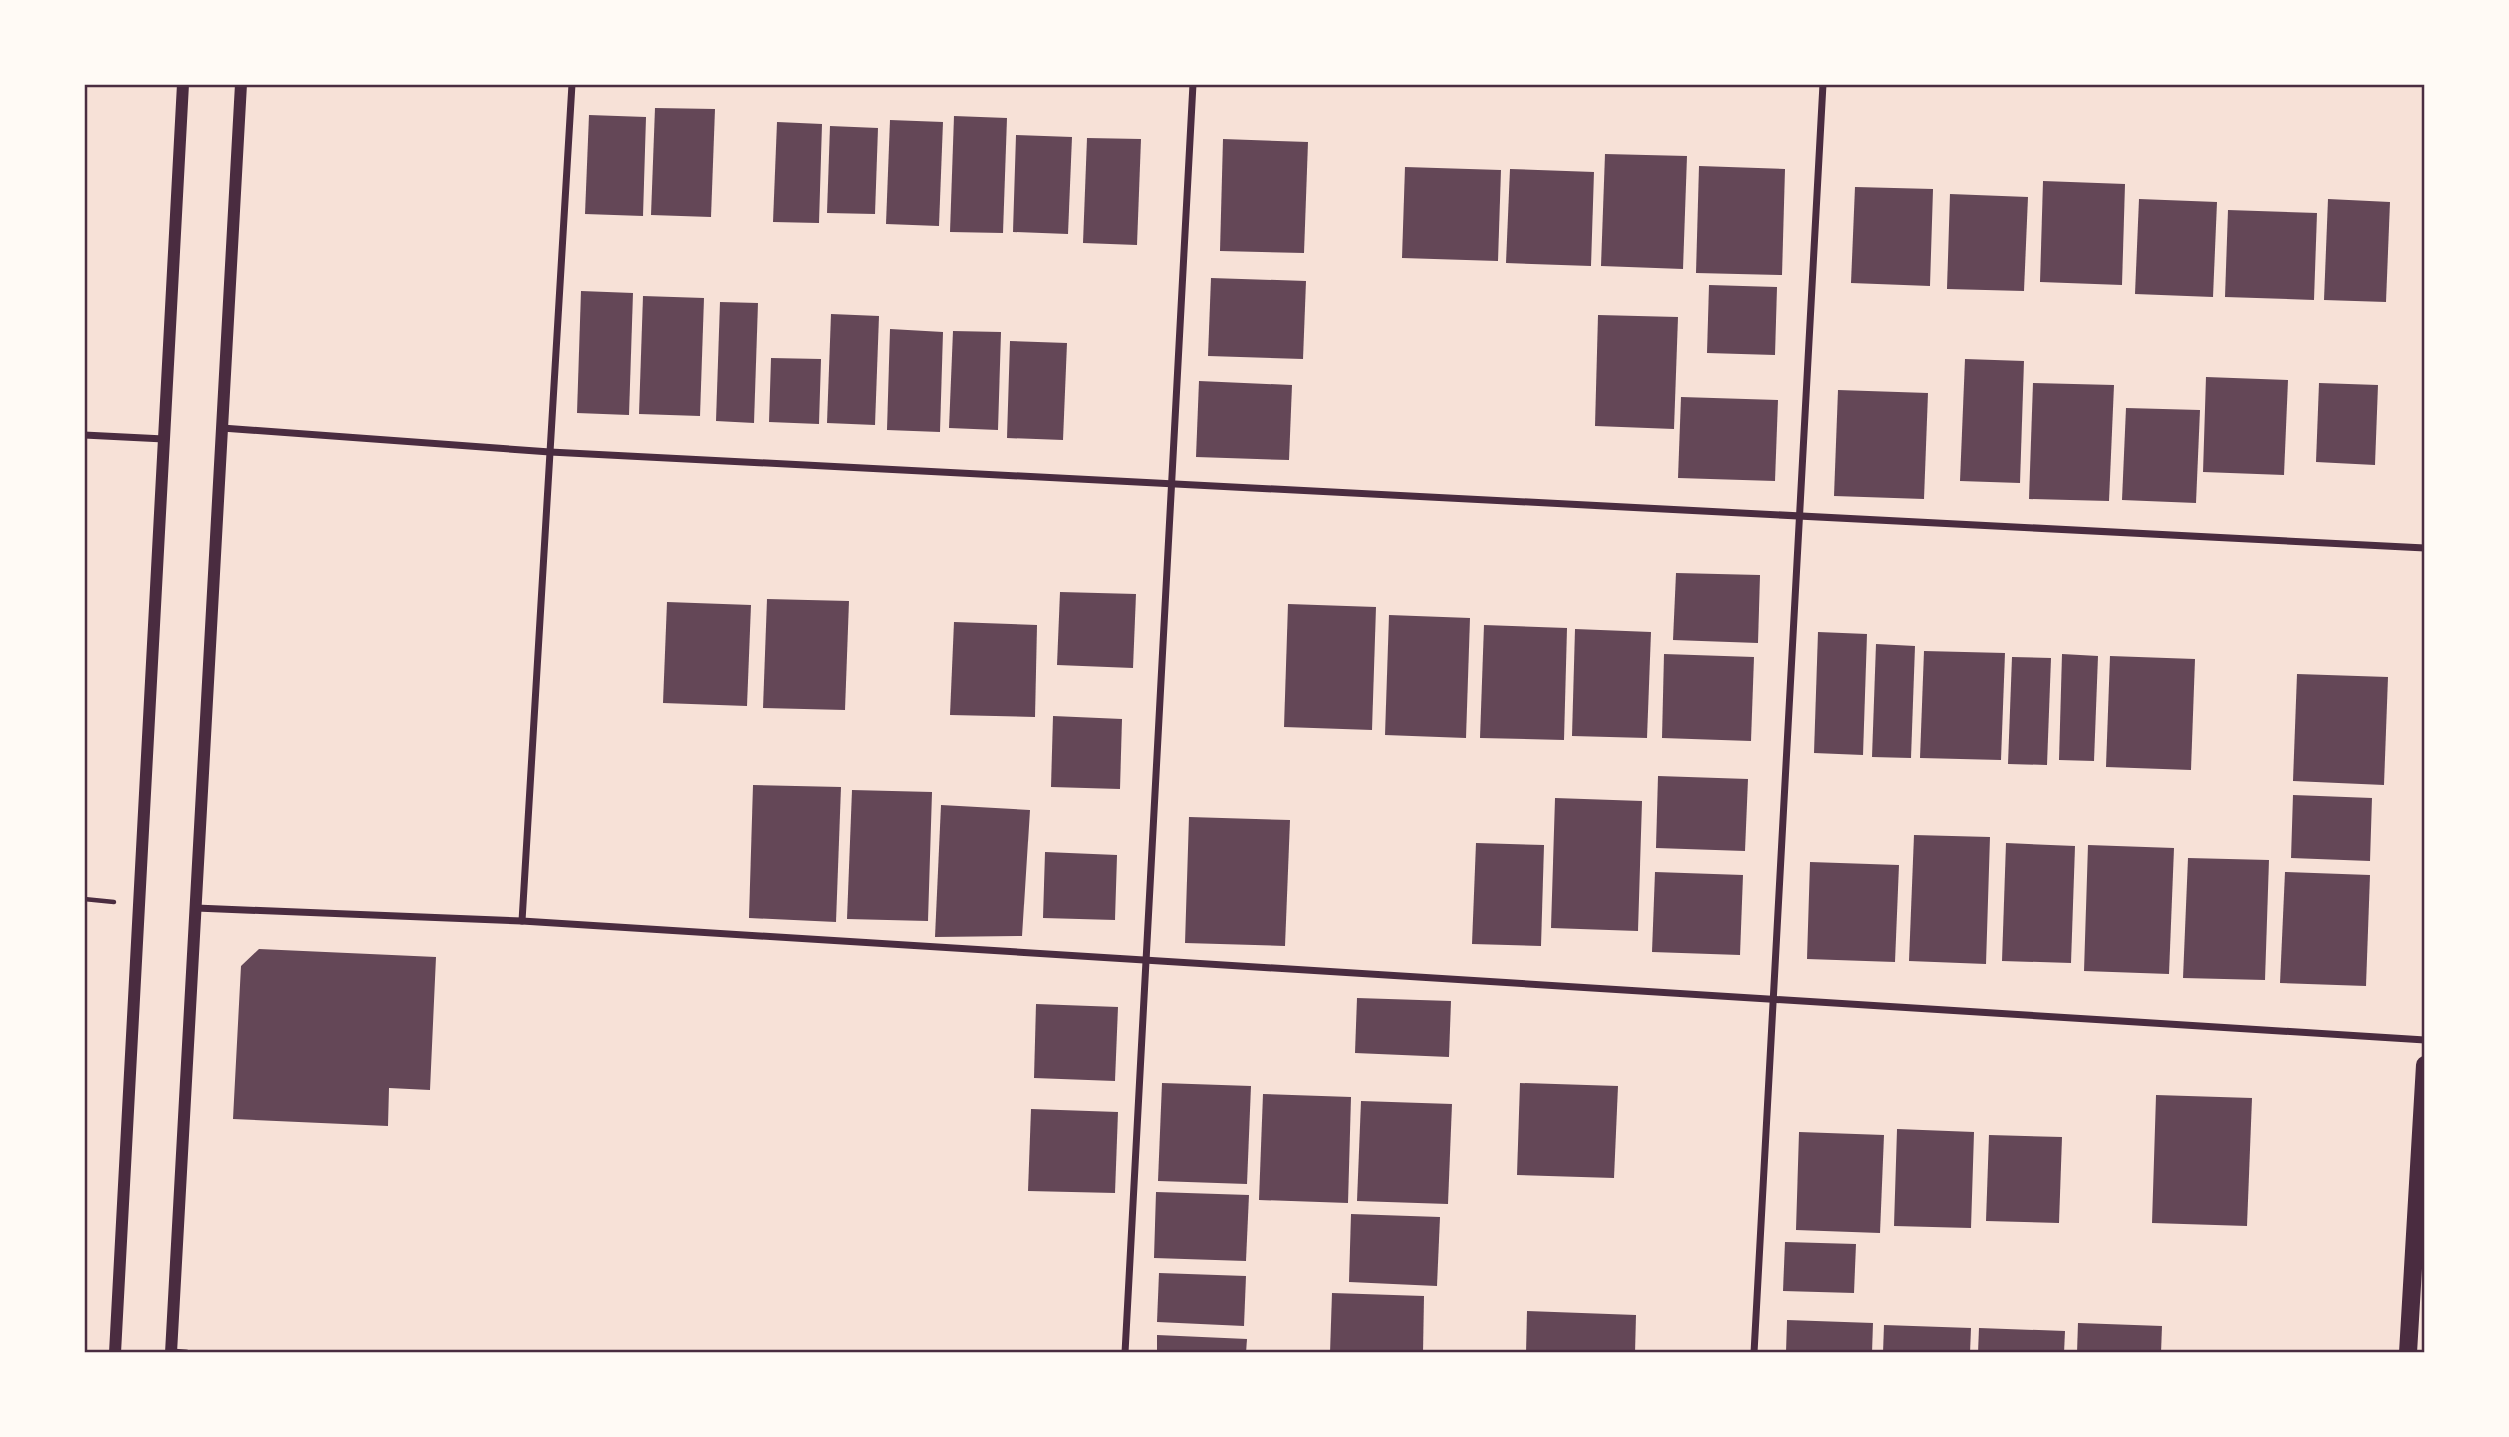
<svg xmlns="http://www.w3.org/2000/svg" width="2509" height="1437" viewBox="0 0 2509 1437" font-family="'Roboto Condensed',sans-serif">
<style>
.building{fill:#644757}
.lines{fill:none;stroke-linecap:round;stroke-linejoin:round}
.path{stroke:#4a2c40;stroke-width:4.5}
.minor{stroke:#4a2c40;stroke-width:7}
.tertiary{stroke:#4a2c40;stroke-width:12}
.primary{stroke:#4a2c40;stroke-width:18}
.neatline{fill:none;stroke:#4a2c40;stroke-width:2.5}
</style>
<rect width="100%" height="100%" fill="#f7e1d7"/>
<g class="building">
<polygon points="655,108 715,109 711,217 651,215"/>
<polygon points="589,115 646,117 643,216 585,214"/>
<polygon points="954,116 1007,118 1003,233 950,232"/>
<polygon points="890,120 943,122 939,226 886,224"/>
<polygon points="777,122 822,124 819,223 773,222"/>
<polygon points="830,126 878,128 875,214 827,213"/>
<polygon points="1016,135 1072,137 1068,234 1013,232"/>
<polygon points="1087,138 1141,139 1137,245 1083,243"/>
<polygon points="1223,139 1308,142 1304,253 1220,251"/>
<polygon points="1605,154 1687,156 1683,269 1601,266"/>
<polygon points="1699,166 1785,169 1782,275 1696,273"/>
<polygon points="1405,167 1501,170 1498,261 1402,258"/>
<polygon points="1510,169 1594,172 1591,266 1506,263"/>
<polygon points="2043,181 2125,184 2122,285 2040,282"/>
<polygon points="1855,187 1933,189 1930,286 1851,283"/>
<polygon points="1950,194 2028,197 2024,291 1947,289"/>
<polygon points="2139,199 2217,202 2213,297 2135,294"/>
<polygon points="2328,199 2390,202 2386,302 2324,300"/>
<polygon points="2228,210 2317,213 2314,300 2225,297"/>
<polygon points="1211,278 1306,281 1303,359 1208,356"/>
<polygon points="1709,285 1777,287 1775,355 1707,353"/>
<polygon points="581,291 633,293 629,415 577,413"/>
<polygon points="643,296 704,298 700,416 639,414"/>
<polygon points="720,302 758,303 754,423 716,421"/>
<polygon points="831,314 879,316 875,425 827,423"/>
<polygon points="1598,315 1678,317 1674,429 1595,426"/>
<polygon points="890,329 943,332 940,432 887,430"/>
<polygon points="953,331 1001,332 998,430 949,428"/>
<polygon points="1010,341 1067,343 1063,440 1007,438"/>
<polygon points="771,358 821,359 819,424 769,422"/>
<polygon points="1965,359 2024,361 2020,483 1960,481"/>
<polygon points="2206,377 2288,380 2284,475 2203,472"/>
<polygon points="1199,381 1292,385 1289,460 1196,457"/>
<polygon points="2033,383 2114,385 2109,501 2029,499"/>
<polygon points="2319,383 2378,385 2375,465 2316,462"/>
<polygon points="1838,390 1928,393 1924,499 1834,496"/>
<polygon points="1681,397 1778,400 1775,481 1678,478"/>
<polygon points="2126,408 2200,410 2196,503 2122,500"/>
<polygon points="1676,573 1760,575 1758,643 1673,640"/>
<polygon points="1060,592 1136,594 1133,668 1057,665"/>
<polygon points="767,599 849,601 845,710 763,708"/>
<polygon points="667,602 751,605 747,706 663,703"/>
<polygon points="1288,604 1376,607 1372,730 1284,727"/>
<polygon points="1389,615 1470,618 1466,738 1385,735"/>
<polygon points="954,622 1037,625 1035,717 950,715"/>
<polygon points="1484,625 1567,628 1564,740 1480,738"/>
<polygon points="1575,629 1651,632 1647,738 1572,736"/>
<polygon points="1818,632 1867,634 1863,755 1814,753"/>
<polygon points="1876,644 1915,646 1911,758 1872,757"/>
<polygon points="1924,651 2005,653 2001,760 1920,758"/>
<polygon points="1664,654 1754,657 1751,741 1662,738"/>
<polygon points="2062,654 2098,656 2094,761 2059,760"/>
<polygon points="2110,656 2195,659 2191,770 2106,767"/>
<polygon points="2012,657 2051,658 2047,765 2008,764"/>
<polygon points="2297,674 2388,677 2384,785 2293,781"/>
<polygon points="1053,716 1122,719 1120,789 1051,787"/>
<polygon points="1658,776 1748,779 1745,851 1656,848"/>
<polygon points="753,785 841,787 836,922 749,918"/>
<polygon points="852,790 932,792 928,921 847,919"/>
<polygon points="2293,795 2372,798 2370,861 2291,858"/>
<polygon points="1555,798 1642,801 1638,931 1551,928"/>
<polygon points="941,805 1030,810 1022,936 935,937"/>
<polygon points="1189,817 1290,820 1285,946 1185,943"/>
<polygon points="1914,835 1990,837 1986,964 1909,961"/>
<polygon points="1476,843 1544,845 1541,946 1472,944"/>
<polygon points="2006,843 2075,846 2071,963 2002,961"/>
<polygon points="2088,845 2174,848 2169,974 2084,971"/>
<polygon points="1045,852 1117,855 1115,920 1043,918"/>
<polygon points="2188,858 2269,860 2265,980 2183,978"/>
<polygon points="1810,862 1899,865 1895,962 1807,959"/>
<polygon points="1655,872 1743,875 1740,955 1652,952"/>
<polygon points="2285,872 2370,875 2366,986 2280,983"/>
<polygon points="259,949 436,957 430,1090 389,1088 388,1126 233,1119 241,966"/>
<polygon points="1357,998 1451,1001 1449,1057 1355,1053"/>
<polygon points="1036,1004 1118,1007 1115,1081 1034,1078"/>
<polygon points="1162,1083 1251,1086 1247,1184 1158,1181"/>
<polygon points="1520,1083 1618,1086 1614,1178 1517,1175"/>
<polygon points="1263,1094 1351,1097 1348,1203 1259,1200"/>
<polygon points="2156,1095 2252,1098 2247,1226 2152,1223"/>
<polygon points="1361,1101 1452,1104 1448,1204 1357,1201"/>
<polygon points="1031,1109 1118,1112 1115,1193 1028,1191"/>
<polygon points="1897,1129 1974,1132 1971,1228 1894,1226"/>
<polygon points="1799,1132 1884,1135 1880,1233 1796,1230"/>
<polygon points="1989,1135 2062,1137 2059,1223 1986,1221"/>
<polygon points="1156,1192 1249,1195 1246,1261 1154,1258"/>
<polygon points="1351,1214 1440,1217 1437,1286 1349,1282"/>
<polygon points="1785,1242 1856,1244 1854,1293 1783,1291"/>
<polygon points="1159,1273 1246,1276 1244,1326 1157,1322"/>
<polygon points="1332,1293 1424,1296 1423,1353 1330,1353"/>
<polygon points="1527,1311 1636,1315 1635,1353 1526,1353"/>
<polygon points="1787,1320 1873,1323 1872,1353 1786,1353"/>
<polygon points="2078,1323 2162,1326 2161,1353 2077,1353"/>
<polygon points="1884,1325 1971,1328 1970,1353 1883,1353"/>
<polygon points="1979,1328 2065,1331 2064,1353 1978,1353"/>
<polygon points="1157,1335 1247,1339 1246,1353 1157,1353"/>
</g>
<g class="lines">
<polyline class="path" points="84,899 114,902"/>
<g class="minor">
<polyline points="222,428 550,452 2425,548"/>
<polyline points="84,435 164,439"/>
<polyline points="196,908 522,921 2425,1040"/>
<polyline points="522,921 572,84"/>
<polyline points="171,1352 186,1353"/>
<polyline points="1125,1353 1193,84"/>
<polyline points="1754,1353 1823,84"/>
</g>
<g class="tertiary">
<polyline points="115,1353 183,84"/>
<polyline points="171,1353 241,84"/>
</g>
<polyline class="primary" points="2408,1353 2425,1065"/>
</g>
<rect width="2509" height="1437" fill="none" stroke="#fffaf5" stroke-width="172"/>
<rect x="86" y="86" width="2337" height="1265" class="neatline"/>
</svg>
